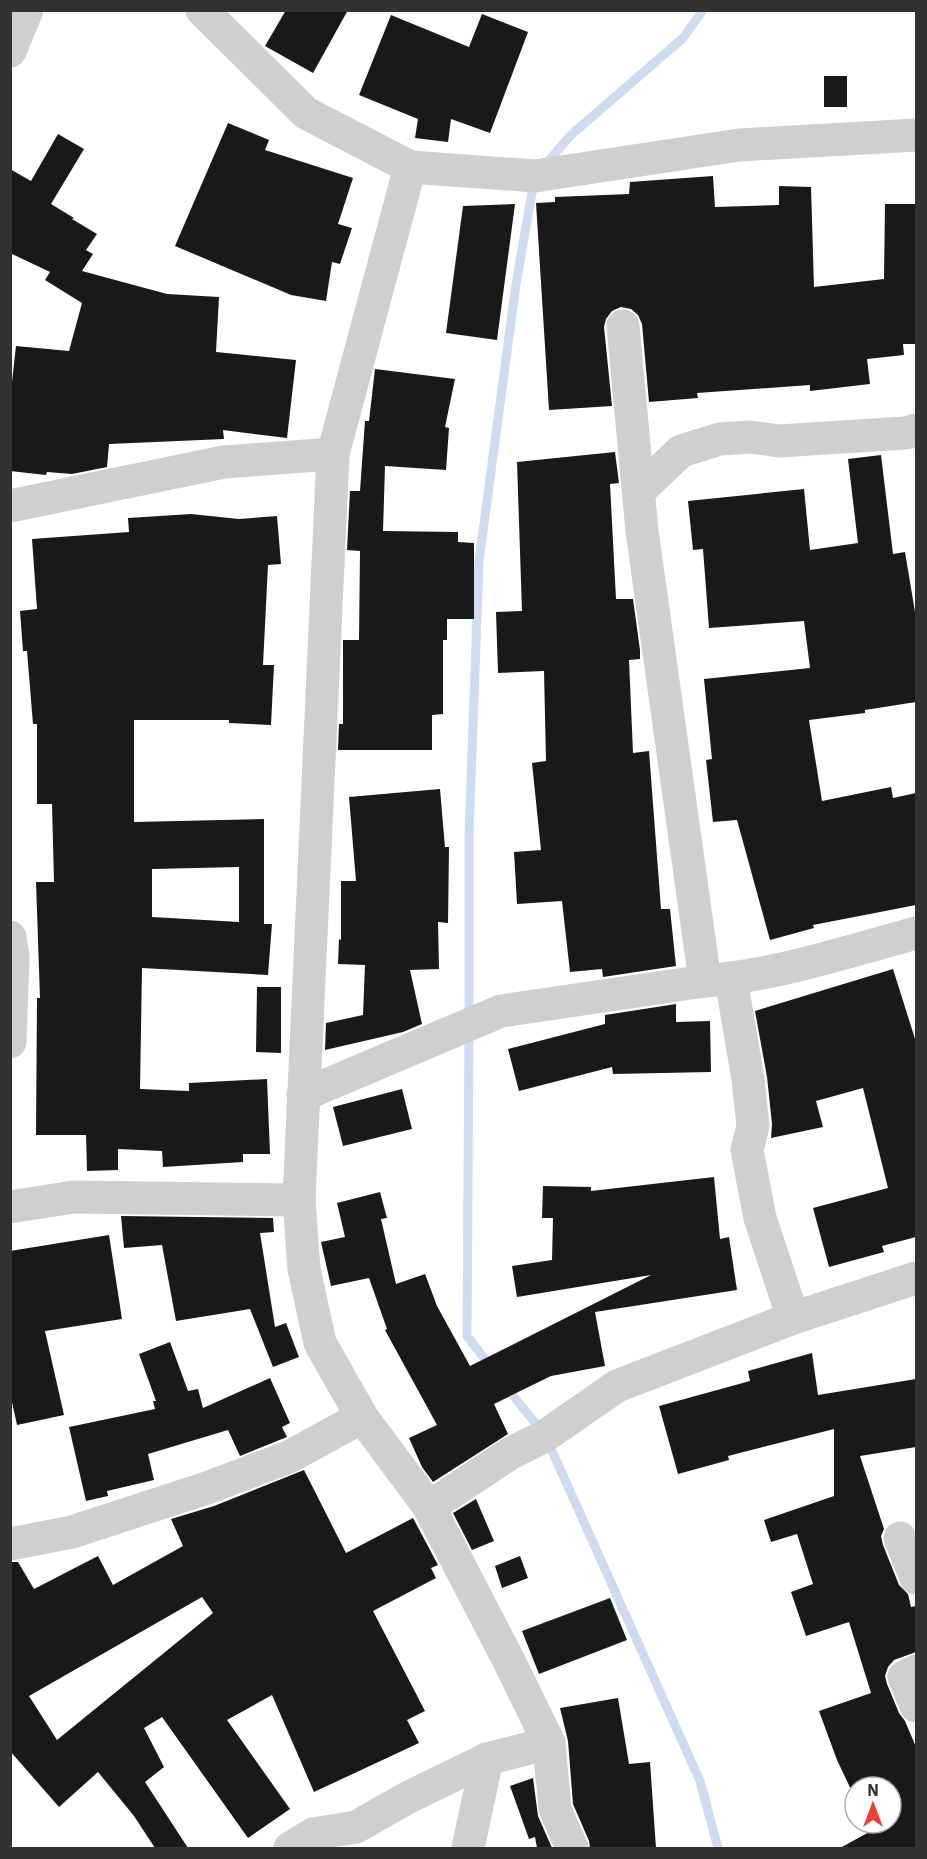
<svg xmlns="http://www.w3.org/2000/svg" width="927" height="1859" viewBox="0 0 927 1859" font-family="'IBM Plex Sans',sans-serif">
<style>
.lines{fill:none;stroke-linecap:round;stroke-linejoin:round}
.stream{stroke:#cddcee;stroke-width:9}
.building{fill:#191919;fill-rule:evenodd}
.minor{stroke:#cfcfcf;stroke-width:33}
</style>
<rect width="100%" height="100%" fill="#fff"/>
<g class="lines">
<g class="stream">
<polyline points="545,165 571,135 683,38 703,10"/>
<polyline points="469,1018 469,835 479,561 516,284 534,181"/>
<polyline points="469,1032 467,1336 491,1367"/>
<polyline points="506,1387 541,1430"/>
<polyline points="548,1442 700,1781 718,1848"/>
</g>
</g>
<g class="building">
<polygon points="286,10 348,10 313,73 265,46"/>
<polygon points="482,14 528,32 490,133 451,119 448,142 415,138 418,119 359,95 391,15 469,47"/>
<rect x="824" y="76" width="23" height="31"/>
<polygon points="228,123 269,140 265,150 353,178 338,224 352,228 340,264 332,262 326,301 291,295 175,246"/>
<polygon points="58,134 84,149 51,204 74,218 72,219 97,234 86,250 93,254 82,271 167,294 219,297 216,352 296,360 287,438 223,430 224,439 109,444 107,467 72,474 47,472 46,475 10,471 10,400 16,346 69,351 82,303 45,280 50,272 10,253 10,169 31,181"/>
<polygon points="713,176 715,207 779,205 779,186 811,187 814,287 884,279 885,204 916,204 916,344 903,344 904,355 867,359 870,384 810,391 810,385 697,393 698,398 649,402 642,324 638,315 631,309 621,307 612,311 606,319 604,327 612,406 549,410 536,203 555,202 555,197 629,194 630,182"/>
<polygon points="515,204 497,340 446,333 463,206"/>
<polygon points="375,369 455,379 445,427 449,428 446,470 385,466 383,531 458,532 458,542 474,543 474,619 447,619 447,640 443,640 443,714 432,715 432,750 338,750 339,724 343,724 343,640 359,640 360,551 347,550 350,491 360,491 365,421 369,421"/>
<polygon points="615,452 619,483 610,484 616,599 633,599 640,650 640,659 629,660 633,753 649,751 661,909 670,909 676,966 603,977 602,969 570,972 562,901 517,904 514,852 541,850 532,763 546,761 544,671 498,673 496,612 522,611 517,462"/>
<polygon points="881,455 893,554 905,552 916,618 916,702 865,710 865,713 809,720 822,801 891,787 893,798 916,793 916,905 813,925 814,928 770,940 737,820 713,822 706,760 712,759 704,679 810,668 804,621 709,628 703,549 693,550 688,501 804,489 810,550 858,543 848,459"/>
<path d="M191 514 239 519 277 516 281 564 268 565 263 665H274L271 725 229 723V720H134V822L264 819V924H272L268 975 142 968 140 1089 189 1091V1083L267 1079 270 1154H243V1162L163 1167 162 1151 118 1149V1170L87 1171 86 1135H36L37 998H40L36 882H54L52 804H37V724H33L27 651H23L20 611 37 609 32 539 129 532 128 518ZM239 867V922L152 917V869Z"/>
<polygon points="440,789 445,847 449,847 448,923 438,922 439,969 410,970 422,1024 403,1032 325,1050 326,1023 363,1015 365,965 338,964 339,939 341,940 341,881 356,881 349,797"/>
<polygon points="893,969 916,1042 916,1237 882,1246 884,1252 829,1267 813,1208 888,1188 863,1088 816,1101 823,1127 771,1138 772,1124 767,1077 755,1011"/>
<polygon points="257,987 281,987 281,1053 256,1052"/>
<polygon points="676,1004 676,1022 710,1021 711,1072 613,1074 612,1067 519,1091 508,1049 605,1024 605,1015"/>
<polygon points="402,1089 412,1129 343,1146 333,1107"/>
<polygon points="714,1177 720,1239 729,1237 737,1290 595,1312 605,1366 551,1376 494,1404 508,1434 433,1482 422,1467 409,1438 437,1425 385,1330 387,1329 369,1278 331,1286 321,1242 345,1237 337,1203 380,1192 387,1218 381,1219 396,1284 425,1274 437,1306 470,1366 651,1275 517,1297 512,1266 552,1260 553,1218 542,1218 543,1186 591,1187 591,1191"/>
<polygon points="121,1216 273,1218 274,1232 260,1233 275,1327 286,1323 299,1357 273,1367 250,1309 176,1321 162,1245 124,1248"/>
<polygon points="109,1235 122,1319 45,1331 64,1415 17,1425 10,1393 10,1251"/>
<polygon points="170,1342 188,1391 198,1389 203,1408 270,1378 290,1423 282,1427 287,1437 240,1456 228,1430 148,1454 154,1480 107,1491 108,1496 86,1501 69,1427 155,1409 153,1401 156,1401 139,1354"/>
<polygon points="812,1353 818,1395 916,1379 916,1447 860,1456 884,1529 881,1536 883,1545 899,1585 908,1594 911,1607 916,1606 916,1652 894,1660 888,1667 885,1676 887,1684 899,1713 905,1721 916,1747 916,1848 840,1848 871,1831 867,1823 891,1823 891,1787 855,1787 855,1798 837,1760 819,1711 871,1693 849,1622 806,1636 791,1592 813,1584 797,1534 771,1542 764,1520 834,1496 834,1429 728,1456 729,1460 678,1474 659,1406 750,1381 748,1371"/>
<path d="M304 1470 346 1553 413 1518 438 1565 431 1568 436 1578 373 1611 425 1711 407 1720 419 1743 314 1792 272 1695 227 1720 290 1809 248 1838 162 1717 144 1728 164 1767 145 1782 188 1848H155L134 1816 98 1772 59 1807 10 1751V1562H18L34 1589 98 1556 113 1585 183 1546 171 1519 214 1506ZM202 1597 213 1613 57 1740 29 1696Z"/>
<polygon points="476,1499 494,1541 472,1550 453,1513"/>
<polygon points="520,1556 528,1578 502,1588 495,1566"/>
<polygon points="610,1598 627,1640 539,1674 522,1631"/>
<polygon points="618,1698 629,1764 650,1762 656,1848 590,1848 589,1841 573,1804 568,1741 560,1708"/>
<polygon points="533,1778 538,1816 552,1848 537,1848 535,1837 529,1839 510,1786"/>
</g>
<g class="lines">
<g class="minor">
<polyline points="202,10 306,113 410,167 535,176 739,145 916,135"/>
<polyline points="10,51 27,10"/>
<polyline points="410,167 333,454 299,1200 304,1269 320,1343 362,1417 429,1507 509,1661 549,1743 555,1809 572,1848"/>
<polyline points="623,326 642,531 705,981"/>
<polyline points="639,491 681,451 720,439 750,437 779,441 905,433 916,430"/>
<polyline points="10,506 224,462 333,454"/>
<polyline points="10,937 13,956 10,1042"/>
<polyline points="731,979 748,1079 753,1126 747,1150 760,1218 793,1318"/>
<path d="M303 1095 501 1011 705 981C777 975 847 952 916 933"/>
<polyline points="10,1207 73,1197 299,1200"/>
<polyline points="429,1507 511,1453 545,1436 617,1386 793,1318 916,1278"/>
<polyline points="900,1538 916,1578"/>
<polyline points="10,1544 72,1532 207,1488 289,1457 362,1417"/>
<polyline points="916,1671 904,1677 916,1706"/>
<polyline points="290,1848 313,1834 356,1827 407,1798 487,1759 549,1743"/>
<polyline points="468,1848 487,1759"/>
</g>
</g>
<rect width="927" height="1859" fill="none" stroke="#323232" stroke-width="24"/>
<g transform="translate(873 1805)"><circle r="28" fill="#ffffff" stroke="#adadad" stroke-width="1.5"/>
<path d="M0-4.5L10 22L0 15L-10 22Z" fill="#e94234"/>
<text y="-9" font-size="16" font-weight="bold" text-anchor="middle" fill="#323232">N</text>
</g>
</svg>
